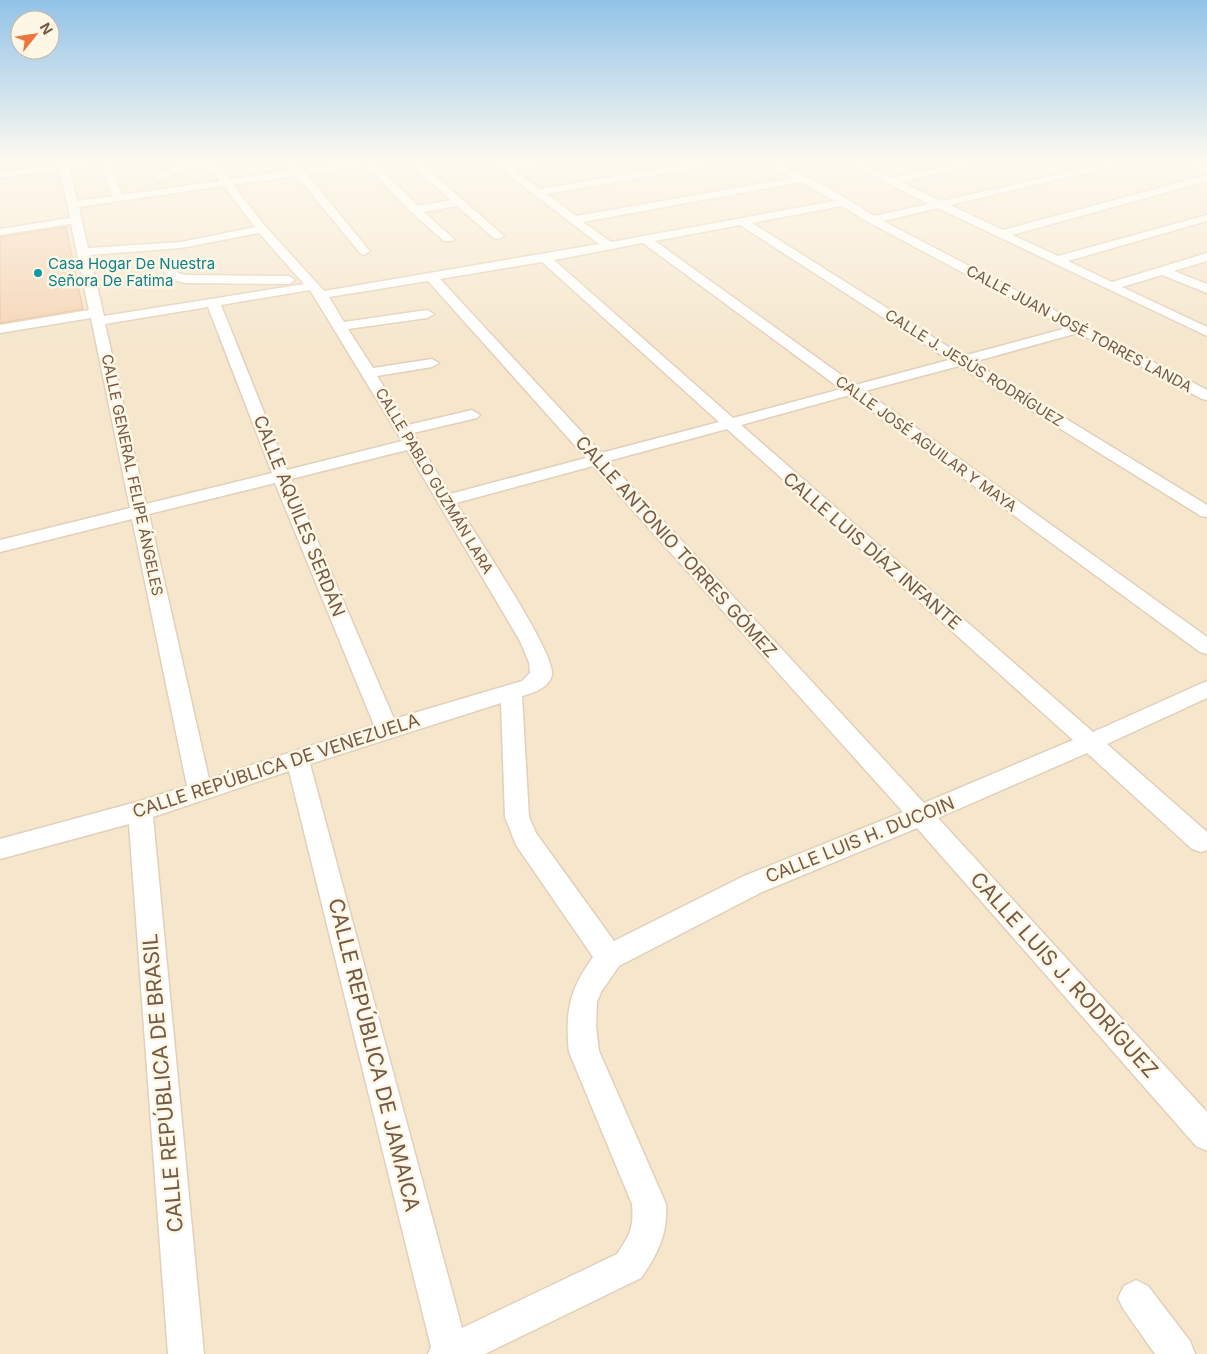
<svg xmlns="http://www.w3.org/2000/svg" width="1207" height="1354" viewBox="0 0 1207 1354" font-family="Inter,sans-serif">
<style>
.residential{fill:#f5e6cc}
.building{fill:#f4d4b5;stroke:#e7bc94}
.lines{fill:none;stroke-linecap:round;stroke-linejoin:round}
.street-casing{stroke:#e1d0ba;stroke-width:3}
.street{fill:#fff;fill-rule:evenodd}
.culture-dot{fill:#0f9aa8;stroke:#fff7e5;stroke-width:2}
.labels{text-anchor:middle;stroke-width:5;stroke-linejoin:round;paint-order:stroke}
.far-culture-label{font-size:15px;fill:#0d838f;stroke:#fff7e5;text-anchor:start}
.far-street-label{font-size:15px;fill:#745a46;stroke:#fff7e5}
.street-label{font-size:18px;fill:#745a46;stroke:#fff7e5}
.near-street-label{font-size:21px;fill:#745a46;stroke:#fff7e5}
</style>
<rect width="100%" height="100%" fill="#fdf4de"/>
<rect class="residential" x="0" y="160" width="1207" height="1194"/>
<polygon class="building" points="66,227 83,309 0,323 0,237"/>
<g class="lines">
<defs>
<g id="street">
<path d="M58 160H68L69 163 97 160 109 161 122 195 220 181 209 166 181 171 159 180 154 177C165 166 201 160 214 160L229 179 293 170 288 164 293 161 302 169 362 160H390L388 162 376 164 418 206 451 200 406 160H417L504 236 498 239 494 238 457 206 424 212 454 239 452 241H444L411 212 367 166 307 174 368 249 370 251 364 255 360 253 297 176 233 185 266 227 324 291 599 244 489 160H500L507 165 539 160H561L556 163 513 170 540 189 711 160H731L726 163 547 194 576 216 793 178 761 160H773L836 192 874 216 929 204 841 160H853L891 178 974 160H991L986 163 900 182 941 201 1124 160H1141L950 205 1003 230 1207 175V181L1012 235 1058 256 1207 215V221L1068 261 1112 282 1207 253V261L1174 271 1207 284V293L1162 275 1122 287 1207 327V336L938 208 883 221 1207 390V400L1202 399 1078 333 973 362 1207 505V517L1201 516 959 366 865 391 1207 637V654L1200 652 850 395 741 425 1093 732 1207 681V698L1107 744 1207 832V850L1201 852 1192 849 1087 753 938 818 1207 1112V1151L1196 1146 917 828 762 892 619 966 601 992 597 1002 596 1027 599 1051 666 1204C668 1233 658 1254 641 1278L485 1354H428L431 1347 289 771 153 817 204 1354H168L129 824 0 859V839L140 801 187 786 132 519 0 552V540L130 508 91 318 0 333V325L89 310 71 224 0 235V229L70 218 60 170 0 178V172L59 165ZM102 165 112 196 77 201 70 169ZM801 182 835 201 611 242 583 222ZM224 186 255 227 181 242 88 248 79 207ZM842 206 868 222 1067 328 963 356 752 223ZM740 225 949 360 855 385 655 241ZM259 233 304 284 104 316 90 255 181 248ZM643 243 841 389 733 418 554 260ZM542 262 719 422 601 453 440 279ZM428 281 586 458 450 494 413 433 477 418 480 415 472 410 408 425 377 376 432 367 439 363 432 359 373 368 348 329 427 318 434 314 427 310 344 322 329 297ZM310 290 402 441 287 470 221 305ZM208 307 272 473 146 504 105 324ZM727 429 1073 740 924 803 608 461ZM407 450 520 641 529 662 530 673 522 681 394 719 291 479ZM593 466 903 812 744 876 614 941 536 833 529 817 522 696C533 693 549 688 552 675 556 653 472 529 456 503ZM275 483 374 725 209 779 149 514ZM501 703 505 817 516 845 593 957C569 990 565 1012 569 1052L632 1204C634 1228 630 1235 617 1254L462 1328 310 764Z"/>
<polygon points="1173,160 1187,160 1207,166 1207,172"/>
<polygon points="167,262 171,263 178,273 186,275 289,276 295,280 289,284 186,283 169,279 161,266"/>
<polygon points="1136,1280 1148,1286 1190,1341 1195,1354 1155,1354 1124,1310 1118,1298 1124,1286"/>
</g>
</defs>
<use href="#street" class="street-casing"/>
<use href="#street" class="street"/>
</g>
<linearGradient id="sky" x2="0" y2="1"><stop stop-color="#92c3e8"/><stop offset="0.46" stop-color="#fefaf0"/><stop offset="1" stop-color="#fefaf0" stop-opacity="0"/></linearGradient>
<rect width="1207" height="349" fill="url(#sky)"/>
<circle class="culture-dot" cx="38" cy="273" r="5"/>
<g class="labels">
<g class="far-culture-label">
<text x="48" y="269">Casa Hogar De Nuestra<tspan x="48" dy="17">Señora De Fatima</tspan></text>
</g>
<g class="far-street-label">
<text transform="translate(1079 329) rotate(28)" y="5">CALLE JUAN JOSÉ TORRES LANDA</text>
<text transform="translate(974 368) rotate(32)" y="5">CALLE J. JESÚS RODRÍGUEZ</text>
<text transform="translate(926 444) rotate(36)" y="5">CALLE JOSÉ AGUILAR Y MAYA</text>
<text transform="translate(132 475) rotate(78)" y="5">CALLE GENERAL FELIPE ÁNGELES</text>
<text transform="translate(434 481) rotate(59)" y="5">CALLE PABLO GUZMÁN LARA</text>
</g>
<g class="street-label">
<text transform="translate(299 516) rotate(68)" y="6">CALLE AQUILES SERDÁN</text>
<text transform="translate(676 547) rotate(48)" y="6">CALLE ANTONIO TORRES GÓMEZ</text>
<text transform="translate(872 551) rotate(41)" y="6">CALLE LUIS DÍAZ INFANTE</text>
<text transform="translate(276 766) rotate(-18)" y="6">CALLE REPÚBLICA DE VENEZUELA</text>
<text transform="translate(860 840) rotate(-22)" y="6">CALLE LUIS H. DUCOIN</text>
</g>
<g class="near-street-label">
<text transform="translate(1064 975) rotate(48)" y="7">CALLE LUIS J. RODRÍGUEZ</text>
<text transform="translate(374 1055) rotate(76)" y="7">CALLE REPÚBLICA DE JAMAICA</text>
<text transform="translate(163 1083) rotate(-95)" y="7">CALLE REPÚBLICA DE BRASIL</text>
</g>
</g>
<g transform="translate(35 35) rotate(60)"><circle r="24" fill="#fff7e5" stroke="#c7b8a5"/>
<path d="M0-4L9 19L0 12L-9 19Z" fill="#ee753d"/>
<text y="-8" font-size="14" font-weight="bold" text-anchor="middle" fill="#745a46">N</text>
</g>
</svg>
